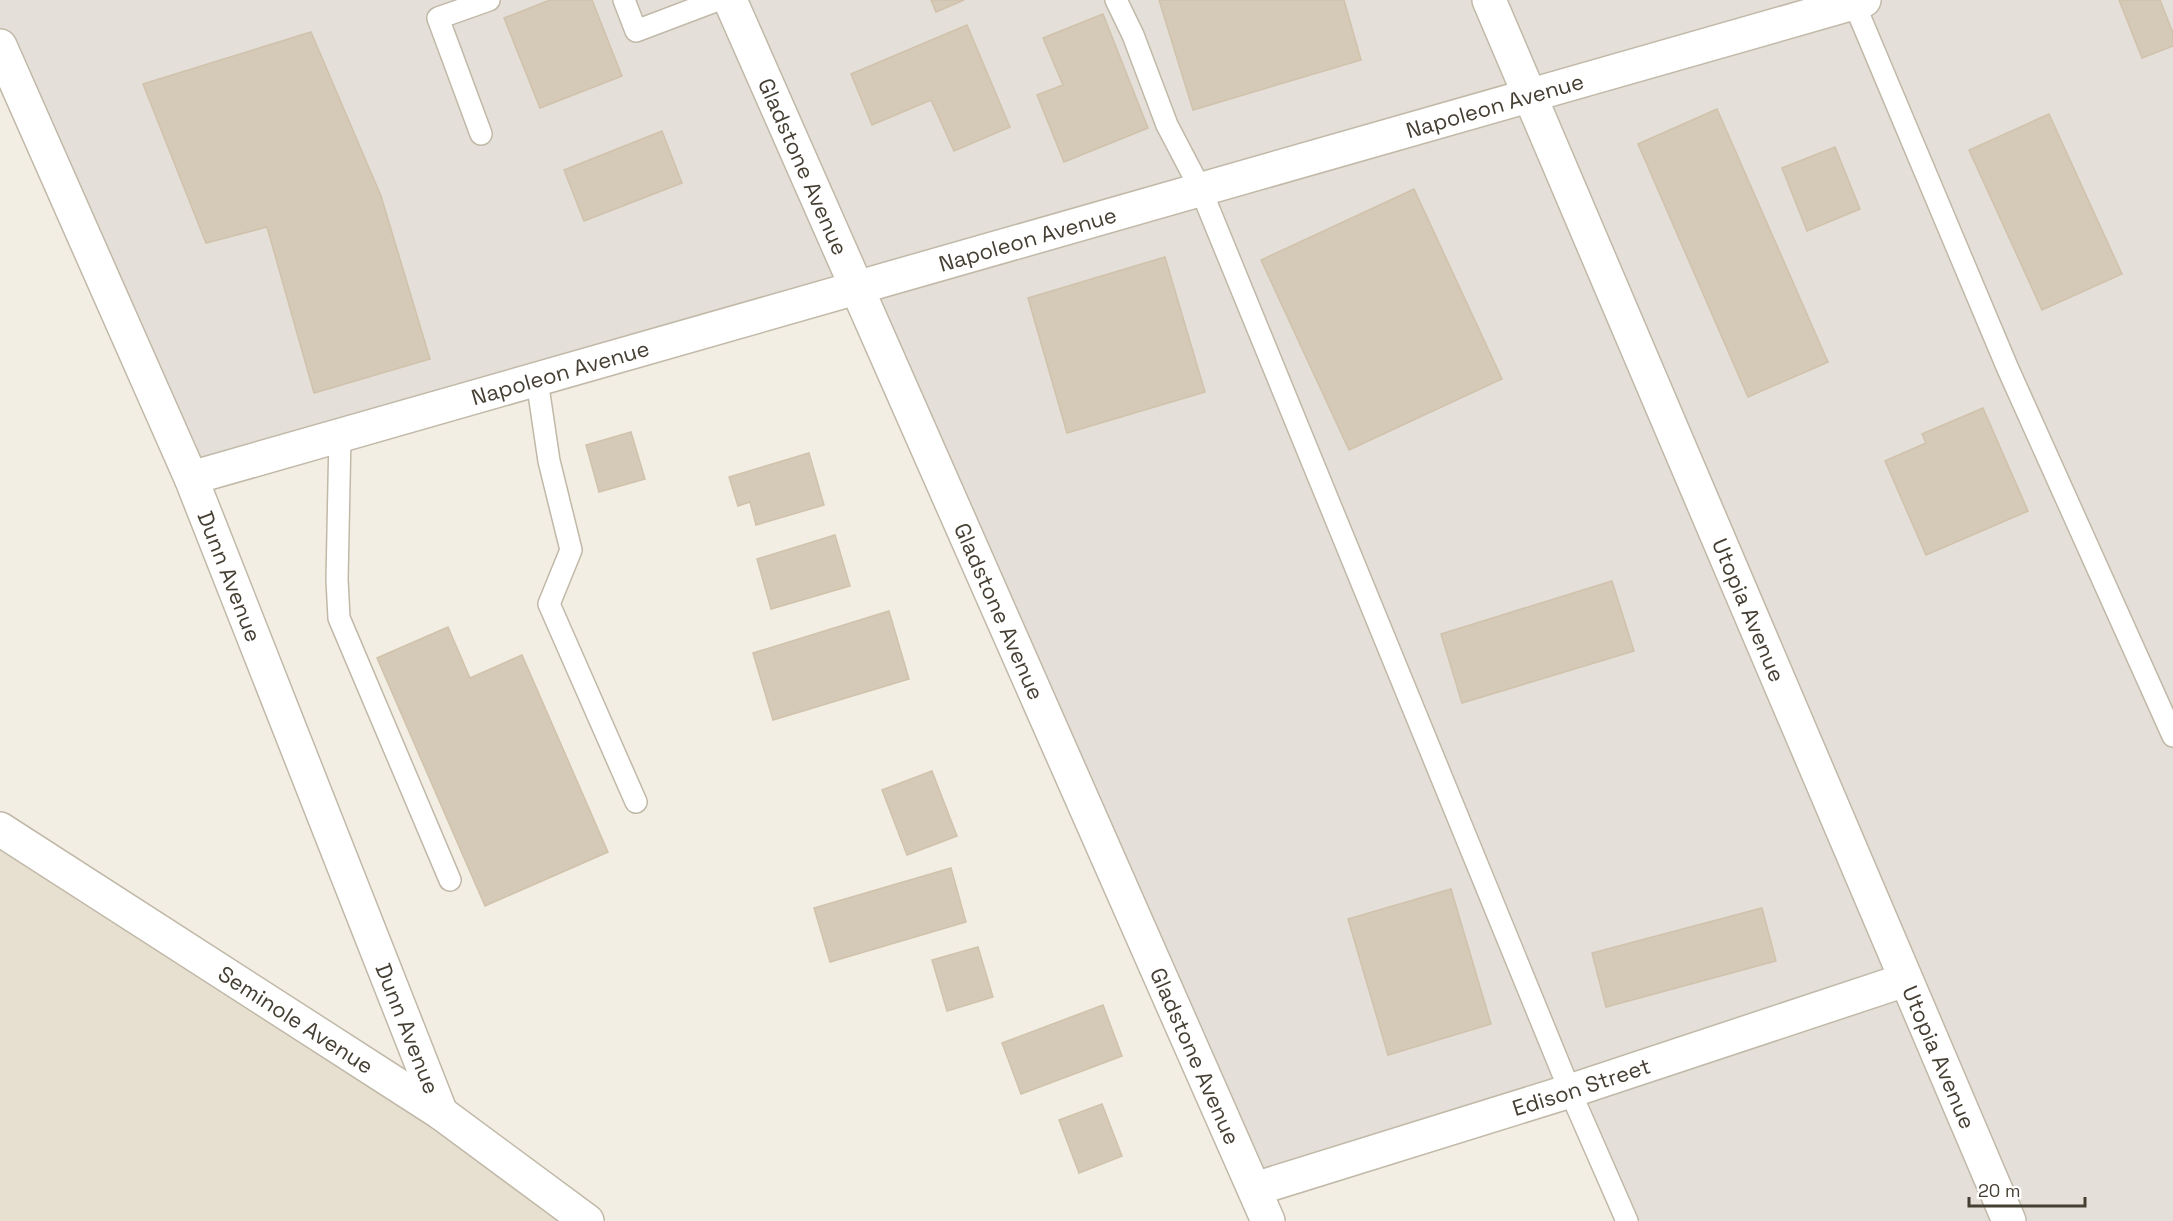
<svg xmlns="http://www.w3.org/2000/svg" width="2173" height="1221" viewBox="0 0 2173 1221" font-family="'Space Grotesk',sans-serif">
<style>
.residential{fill:#e7e0d1}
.industrial{fill:#e4dfd8}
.building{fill:#d5cab8;stroke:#d0c2ab;stroke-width:1.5}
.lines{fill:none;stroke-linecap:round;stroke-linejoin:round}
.service-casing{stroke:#c1b9a8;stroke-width:24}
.minor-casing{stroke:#c1b9a8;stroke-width:36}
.service{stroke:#fff;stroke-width:21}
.minor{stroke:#fff;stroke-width:33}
.labels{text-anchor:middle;stroke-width:4.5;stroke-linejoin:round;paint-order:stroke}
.street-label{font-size:22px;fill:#453e33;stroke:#fff}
</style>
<rect width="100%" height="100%" fill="#f3eee3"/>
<polygon class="residential" points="0,829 587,1221 0,1221"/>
<polygon class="industrial" points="0,0 2173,0 2173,1221 1627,1221 1570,1091 1255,1189 856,288 191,478 0,46"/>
<g class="building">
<polygon points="550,0 592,0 622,76 540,108 504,18"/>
<polygon points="931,0 964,0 936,12"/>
<polygon points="1159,0 1344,0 1361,60 1193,110"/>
<polygon points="2119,0 2160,0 2173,33 2173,46 2142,58"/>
<polygon points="1103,14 1148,128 1064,162 1037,95 1063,85 1043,38"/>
<polygon points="967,25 1010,127 954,151 931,100 872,125 851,74"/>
<polygon points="311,32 381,196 430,359 314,393 267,227 206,243 143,84"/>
<polygon points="1717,109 1828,362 1748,397 1638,144"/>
<polygon points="2049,114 2122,274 2042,310 1969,150"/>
<polygon points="662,131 682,183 584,221 564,170"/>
<polygon points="1835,147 1860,209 1807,231 1782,168"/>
<polygon points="1414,189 1502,379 1349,450 1261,260"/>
<polygon points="1165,257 1205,392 1067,433 1028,298"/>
<polygon points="1983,408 2028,511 1926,555 1885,461 1926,443 1922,434"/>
<polygon points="631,432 645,479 599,492 586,445"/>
<polygon points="809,453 824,505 756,525 750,502 738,506 729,477"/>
<polygon points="835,535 850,586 771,609 757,559"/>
<polygon points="1612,581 1634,651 1462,703 1441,634"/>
<polygon points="889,611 909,679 773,720 753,653"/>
<polygon points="448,627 470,678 522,655 608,852 485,906 377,658"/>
<polygon points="932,771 957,836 907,855 882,790"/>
<polygon points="951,868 966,922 830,962 814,908"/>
<polygon points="1451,889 1491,1024 1388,1055 1348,919"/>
<polygon points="1762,908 1776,961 1606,1007 1592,953"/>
<polygon points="978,947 993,997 947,1011 932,960"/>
<polygon points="1103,1005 1122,1056 1021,1094 1002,1043"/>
<polygon points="1102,1104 1122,1156 1079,1173 1059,1120"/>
</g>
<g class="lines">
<defs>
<g id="service">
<polyline points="624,0 636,31 718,0"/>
<polyline points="1116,0 1133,35 1167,125 1201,190 1570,1091 1627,1221"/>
<polyline points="1854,3 2008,369 2173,736"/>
<polyline points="481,134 438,18 489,0"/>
<polyline points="537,380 549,461 571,550 549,604 636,802"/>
<polyline points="340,435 337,580 339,618 450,880"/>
</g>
<g id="minor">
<path id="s1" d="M730 0 1268 1221"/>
<path id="s2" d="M1489 0 2009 1221"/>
<path id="s3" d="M0 46 191 478 441 1113"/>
<path id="s4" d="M191 478 1864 0"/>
<path id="s5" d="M0 829 441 1113 587 1221"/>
<path id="s6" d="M1255 1189 1570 1091 1905 980"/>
</g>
</defs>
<use href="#service" class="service-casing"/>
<use href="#minor" class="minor-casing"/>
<use href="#service" class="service"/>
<use href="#minor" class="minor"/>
</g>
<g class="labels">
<g class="street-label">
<text dy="8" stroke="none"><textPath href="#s4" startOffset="1356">Napoleon Avenue</textPath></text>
<text dy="8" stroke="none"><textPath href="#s1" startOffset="182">Gladstone Avenue</textPath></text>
<text dy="8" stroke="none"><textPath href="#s4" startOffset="870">Napoleon Avenue</textPath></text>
<text dy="8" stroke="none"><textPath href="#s4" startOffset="384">Napoleon Avenue</textPath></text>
<text dy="8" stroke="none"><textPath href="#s3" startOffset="578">Dunn Avenue</textPath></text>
<text dy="8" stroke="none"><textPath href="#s1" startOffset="668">Gladstone Avenue</textPath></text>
<text dy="8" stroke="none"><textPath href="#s2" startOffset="663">Utopia Avenue</textPath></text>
<text dy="8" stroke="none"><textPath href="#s5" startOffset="352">Seminole Avenue</textPath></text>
<text dy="8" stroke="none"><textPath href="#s3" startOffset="1064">Dunn Avenue</textPath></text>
<text dy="8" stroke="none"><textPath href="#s1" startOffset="1154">Gladstone Avenue</textPath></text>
<text dy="8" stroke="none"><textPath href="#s2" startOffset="1149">Utopia Avenue</textPath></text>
<text dy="8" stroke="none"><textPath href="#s6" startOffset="342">Edison Street</textPath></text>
</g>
</g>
<path d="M1969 1197v9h116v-9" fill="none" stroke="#453e33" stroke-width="3"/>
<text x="1978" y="1197" font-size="18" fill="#453e33" stroke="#ffffff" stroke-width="4.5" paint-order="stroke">20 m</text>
</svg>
